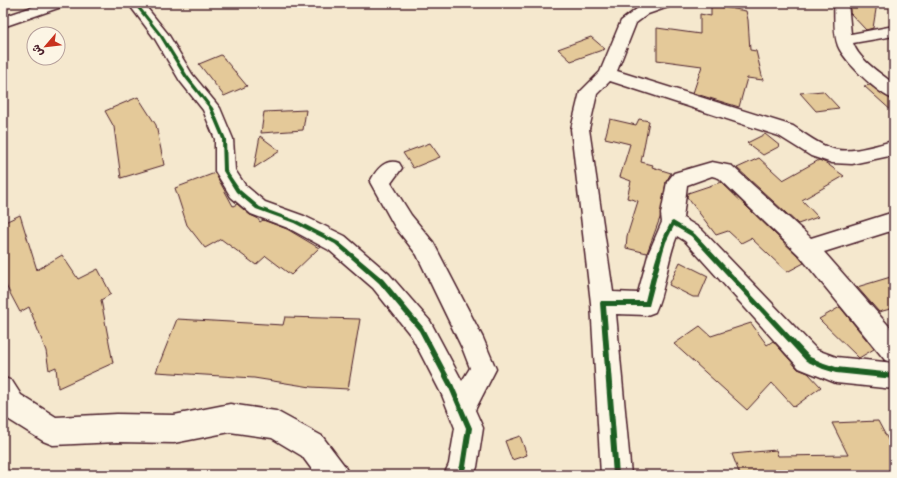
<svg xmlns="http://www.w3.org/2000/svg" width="897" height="478" viewBox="0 0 897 478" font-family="'Gochi Hand','Playpen Sans Arabic',sans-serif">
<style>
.building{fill:#e4c999;stroke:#4a1f2b}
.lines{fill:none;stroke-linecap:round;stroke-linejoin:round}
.minor-casing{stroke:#4a1f2b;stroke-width:3}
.minor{fill:#fcf5e5;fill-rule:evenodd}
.cycleway-casing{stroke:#fcf5e5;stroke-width:3}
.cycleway{fill:#1b5e20;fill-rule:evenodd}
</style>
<rect width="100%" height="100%" fill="#f5e8ce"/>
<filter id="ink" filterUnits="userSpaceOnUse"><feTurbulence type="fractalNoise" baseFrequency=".025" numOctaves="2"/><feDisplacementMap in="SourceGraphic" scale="8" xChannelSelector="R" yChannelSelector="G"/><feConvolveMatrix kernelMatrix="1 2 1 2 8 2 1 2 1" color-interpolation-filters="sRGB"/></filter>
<g filter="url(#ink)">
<g class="building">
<polygon points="850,3 877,3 873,28 866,30 850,13"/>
<polygon points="711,5 746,11 748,20 750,50 756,51 763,80 747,78 739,107 693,93 702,66 657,60 657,28 700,34 700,14 711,16"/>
<polygon points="591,37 605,49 571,61 558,49"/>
<polygon points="221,55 247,86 224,96 199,64"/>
<polygon points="870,85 887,97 894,100 894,113 864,86"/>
<polygon points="823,91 839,108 816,111 800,93"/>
<polygon points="138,97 156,125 164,165 121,178 114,127 105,111"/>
<polygon points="306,110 303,130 261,133 264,112"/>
<polygon points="610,119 636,125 639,119 649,121 641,162 653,165 652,167 671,173 666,182 660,218 647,253 626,248 627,236 638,201 627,198 631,181 620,177 630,144 605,138"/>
<polygon points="765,134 780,146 763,155 747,143"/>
<polygon points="260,136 280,151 254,168"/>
<polygon points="430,143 440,157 413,168 403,153"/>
<polygon points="759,158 783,180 819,160 826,163 844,176 802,200 818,217 798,224 737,168"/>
<polygon points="215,173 233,206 237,204 250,215 257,218 260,222 263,220 287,229 319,248 291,275 266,256 256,265 221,239 205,248 187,225 175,188"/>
<polygon points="721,182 798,256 804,263 787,272 751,238 741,243 728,231 716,235 687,197 688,193"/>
<polygon points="20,215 37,270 62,255 78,279 98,269 111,294 101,300 113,363 58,388 56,367 49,370 46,351 29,307 20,312 3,280 3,223"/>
<polygon points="680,262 708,276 699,297 693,297 669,285"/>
<polygon points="894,276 894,308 879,312 857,287"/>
<polygon points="840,307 874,349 859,358 819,319"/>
<polygon points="285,317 360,319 348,389 311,387 254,378 156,372 177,319 283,325"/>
<polygon points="751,323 767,345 773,341 798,369 808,373 821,387 794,407 772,383 747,410 674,344 700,326 711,336"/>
<polygon points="878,421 894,451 894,472 882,473 882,475 740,475 732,454 776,450 778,456 848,455 832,423"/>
<polygon points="520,436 527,455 512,460 505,441"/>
</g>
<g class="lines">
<defs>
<g id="minor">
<polygon points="44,3 66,3 64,6 3,27 3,17"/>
<path d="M128 3H143L168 34 192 74 220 108 233 139 235 170 245 185 265 202 304 216 345 236 389 274 430 321 462 381 470 368 463 350 417 255 395 227 370 182C376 170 385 158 399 163L402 168 391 183 411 215 433 242 483 338 496 369 475 410 483 428 477 467 474 475H444L449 464 455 428 442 395 412 337 373 288 329 250 288 228 251 214 231 197 215 171V139L203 110 180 81 155 39Z"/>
<path d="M652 3H673L671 6 648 14 636 23 617 71 793 126C805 134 819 145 833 149 852 154 875 145 894 141V155L852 164 832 163 811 156 779 136 610 81 597 94 589 129 613 292 638 293 649 252 662 222 661 214 667 182 674 173 712 162 732 166 811 238 894 212V230L824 252 894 332V389L836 383 799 368 685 241 677 236C667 260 666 288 655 312L647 315 616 314 631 475H601L591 303 571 129 580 92 600 72 621 21 638 8ZM712 176 719 178 799 255 885 360 894 363 836 357 817 350 701 229 683 218 687 185Z"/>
<path d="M834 3H848L851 34 894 26V36L853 43C859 60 880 73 894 84V99C879 95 844 61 838 46 833 33 835 17 834 3Z"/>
<polygon points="3,377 12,381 21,395 56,417 117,414 174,415 230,404 276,411 322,436 344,465 349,475 316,475 302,456 272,438 230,432 174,443 117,442 53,445 43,441 3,416"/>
</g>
</defs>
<use href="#minor" class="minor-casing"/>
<use href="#minor" class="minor"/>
<defs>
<g id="cycleway">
<polygon points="133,3 137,3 163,36 188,76 213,108 226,139 227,171 240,190 260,207 298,221 339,242 383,279 423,327 453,384 472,428 466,467 463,475 456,475 460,466 466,428 449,388 419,331 379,283 335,244 294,223 256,209 236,192 223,171 222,139 209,108 185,78 160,37"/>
<path d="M673 221 695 234 810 357 824 363 836 367 894 373V379L836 373 823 369 806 361 691 236 674 226 666 242 663 252 649 306H606L619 475H613L600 303 601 301H645C652 274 657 247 671 222Z"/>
</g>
</defs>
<use href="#cycleway" class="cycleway-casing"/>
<use href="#cycleway" class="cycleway"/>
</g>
</g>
<rect width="897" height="478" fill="none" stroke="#fcf5e5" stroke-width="16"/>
<rect x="8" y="8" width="881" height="462" fill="none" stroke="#4a1f2b" stroke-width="1.5" filter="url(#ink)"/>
<g transform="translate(46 46) rotate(242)"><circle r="19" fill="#fcf5e5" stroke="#b59f9b"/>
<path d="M0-3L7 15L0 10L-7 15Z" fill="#c8321e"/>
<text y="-6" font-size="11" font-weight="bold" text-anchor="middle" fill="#4a1f2b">ش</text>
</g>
</svg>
